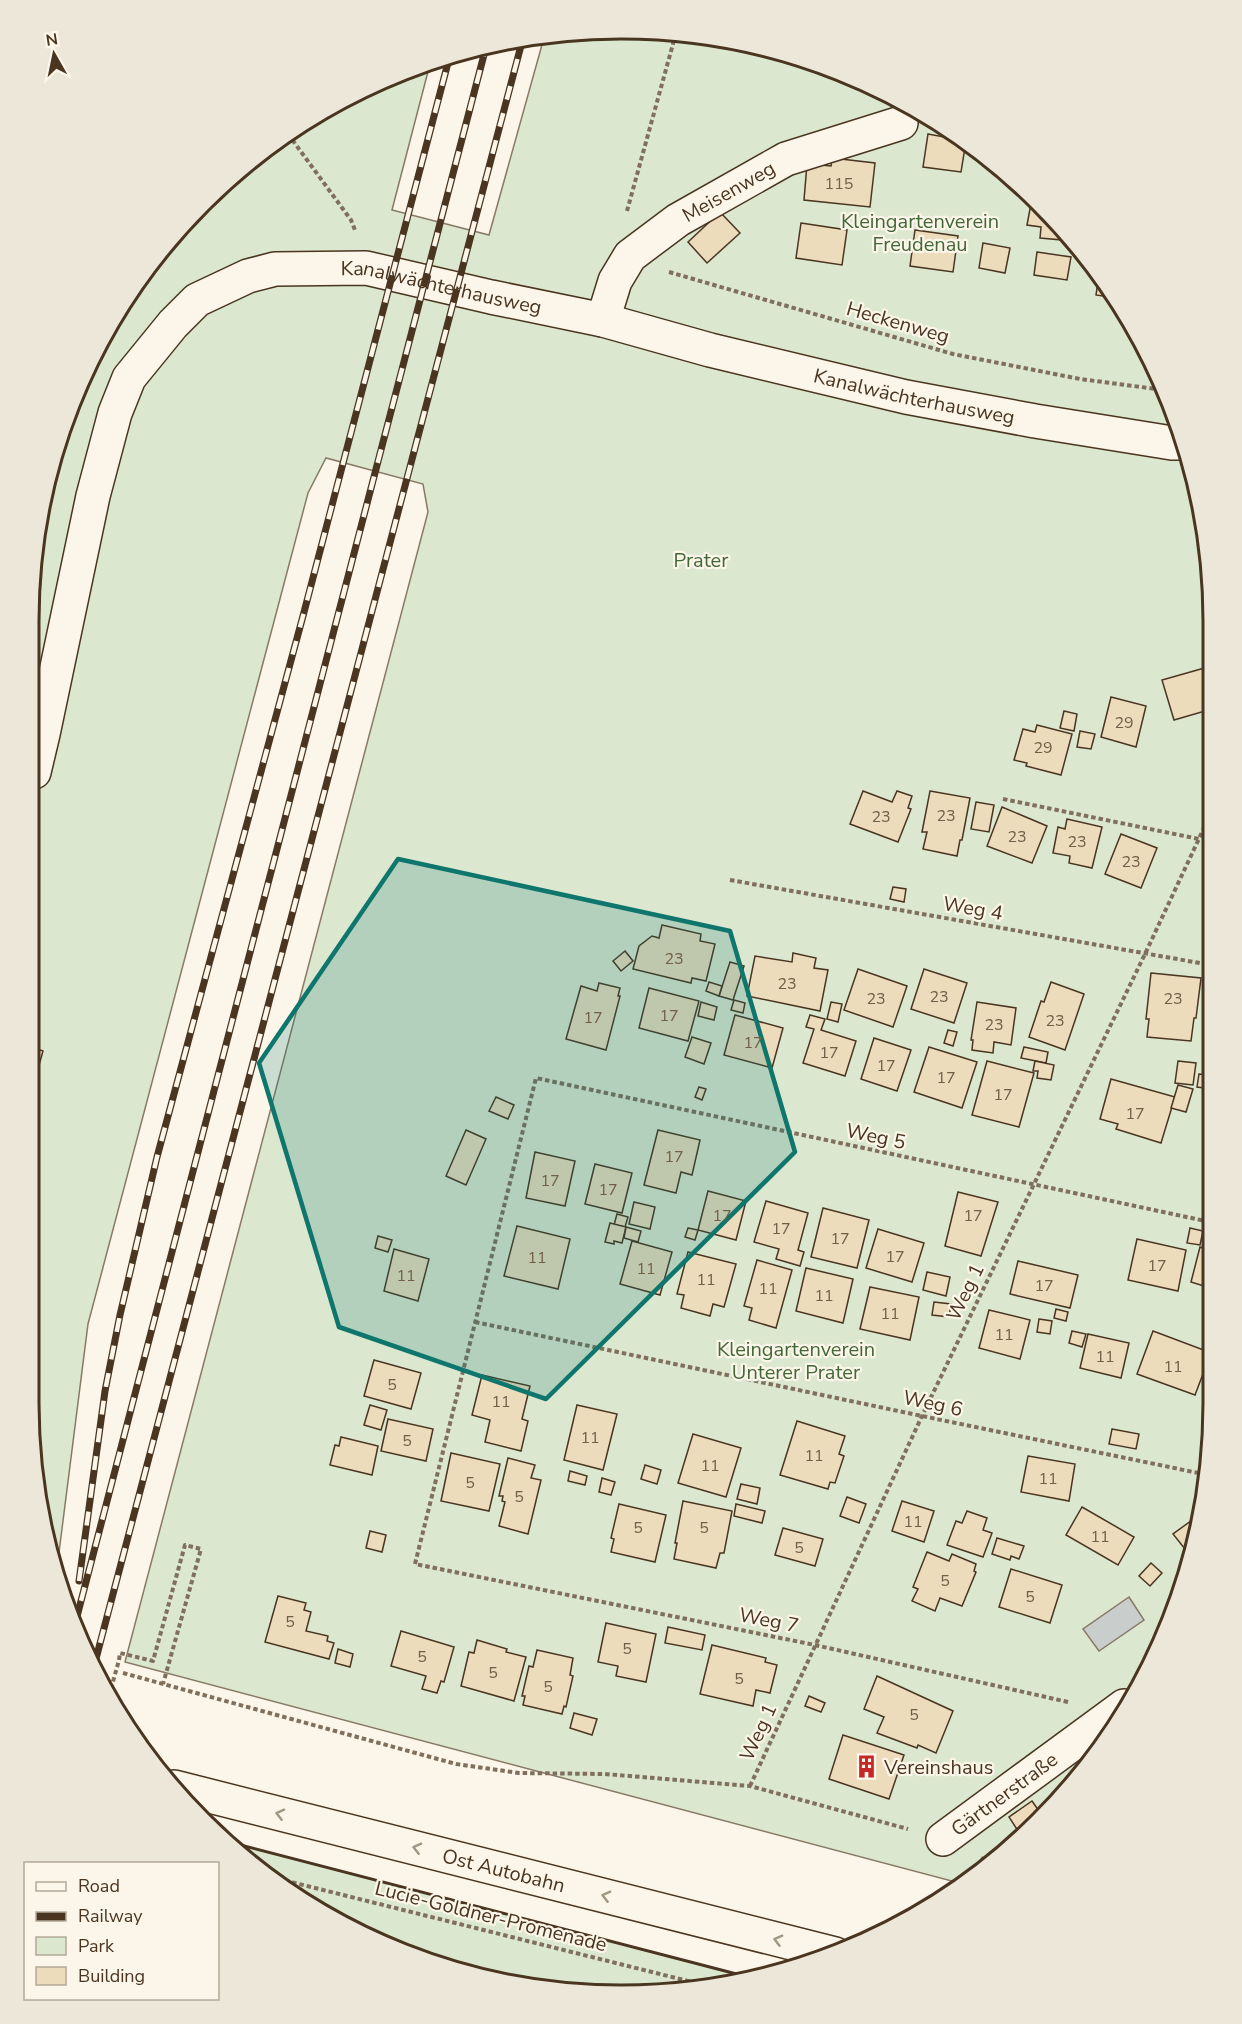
<svg xmlns="http://www.w3.org/2000/svg" width="1242" height="2024" viewBox="0 0 1242 2024" font-family="'Nunito Sans',sans-serif">
<style>
.green{fill:#dce7d0;stroke:#887966;stroke-width:1.5}
.water{fill:#c9cecd;stroke:#887966;stroke-width:1.5}
.building{fill:#ecdcbc;stroke:#4a3520;stroke-width:1.5}
.lines{fill:none;stroke-linecap:round;stroke-linejoin:round}
.minor-casing{stroke:#4a3520;stroke-width:36}
.highway-casing{stroke:#4a3520;stroke-width:36}
.path{stroke:#7f6f5c;stroke-width:4;stroke-dasharray:4.5 3;stroke-linecap:butt}
.minor{stroke:#fbf6e9;stroke-width:33}
.highway{stroke:#fbf6e9;stroke-width:33}
.rail-casing{stroke:#4a3520;stroke-width:7}
.rail{stroke:#fbf6e9;stroke-width:4.5;stroke-dasharray:14;stroke-linecap:butt}
.path-bridge{stroke:#7f6f5c;stroke-width:4;stroke-dasharray:4.5 3;stroke-linecap:butt}
.wall{stroke:#4a3520;stroke-width:3}
.oneway{stroke:#a29684}
.marked{fill:#0f766e;fill-opacity:0.2;stroke:#0f766e;stroke-width:4.5;stroke-linejoin:round}
.labels{text-anchor:middle;stroke-width:4.5;stroke-linejoin:round;paint-order:stroke}
.number-label{font-size:16px;fill:#725f47}
.street-label{font-size:20px;fill:#4a3520;stroke:#fbf6e9}
.park-label{font-size:20px;fill:#436837;stroke:#fbf6e9}
.poi-label{font-size:20px;fill:#4a3520;stroke:#fbf6e9;text-anchor:start}
.rim{fill:none;stroke:#4a3520;stroke-width:3}
</style>
<rect width="100%" height="100%" fill="#fbf6e9"/>
<g class="green">
<polygon points="659,30 774,49 883,89 981,151 1067,231 1134,325 1182,431 1212,582 1208,1480 1169,1629 1091,1763 981,1873 963,1884 125,1662 428,512 423,484 326,458 308,493 88,1324 56,1576 34,1481 34,544 73,395 151,261 230,176 324,108 431,60 392,210 489,235 545,34"/>
<polygon points="229,1842 710,1967 752,1978 699,1990 621,1995 543,1990 431,1964 359,1934 261,1873"/>
</g>
<polygon class="water" points="1129,1597 1144,1620 1099,1651 1083,1629"/>
<g class="building">
<polygon points="928,134 966,141 961,172 923,167"/>
<polygon points="832,158 875,163 870,207 804,200 807,164 831,166"/>
<polygon points="1032,198 1067,231 1074,241 1040,238 1041,227 1027,225"/>
<polygon points="720,212 740,233 707,263 688,242"/>
<polygon points="801,223 847,230 842,265 796,258"/>
<polygon points="915,230 958,236 953,272 910,266"/>
<polygon points="983,243 1010,248 1005,273 979,268"/>
<polygon points="1037,252 1071,257 1067,280 1034,275"/>
<polygon points="1099,275 1115,298 1096,295"/>
<polygon points="1208,667 1212,681 1212,709 1174,720 1162,680"/>
<polygon points="1111,697 1146,706 1136,747 1101,737"/>
<polygon points="1064,711 1077,714 1074,731 1060,728"/>
<polygon points="1037,725 1072,734 1061,775 1026,766 1027,763 1014,760 1023,729 1035,732"/>
<polygon points="1080,731 1095,734 1091,749 1077,747"/>
<polygon points="863,791 892,802 897,791 912,796 908,808 911,809 898,842 850,824"/>
<polygon points="930,791 970,798 962,840 960,840 957,856 923,849 927,832 922,832"/>
<polygon points="976,802 994,805 989,832 971,829"/>
<polygon points="1002,807 1047,826 1032,863 987,846"/>
<polygon points="1067,819 1102,827 1092,868 1069,863 1070,856 1053,853 1058,827 1065,829"/>
<polygon points="1121,834 1157,848 1141,888 1105,874"/>
<polygon points="893,887 906,889 904,902 890,899"/>
<polygon points="662,925 701,934 700,941 715,944 706,981 692,978 691,983 633,969 639,946 652,936 659,938"/>
<polygon points="625,951 633,961 621,971 613,961"/>
<polygon points="793,953 816,958 814,968 828,970 820,1011 747,996 755,956 792,962"/>
<polygon points="730,962 744,966 733,1000 719,996"/>
<polygon points="858,969 907,986 893,1027 844,1010"/>
<polygon points="924,969 967,983 954,1023 911,1009"/>
<polygon points="1151,973 1201,978 1196,1018 1194,1018 1191,1041 1147,1037 1149,1019 1146,1019"/>
<polygon points="709,982 722,986 719,996 706,991"/>
<polygon points="1051,982 1084,994 1065,1050 1029,1037 1041,1001 1044,1002"/>
<polygon points="599,983 620,988 618,996 620,996 606,1050 566,1039 581,986 597,991"/>
<polygon points="649,988 699,1001 688,1041 639,1028"/>
<polygon points="734,1000 745,1003 743,1013 731,1010"/>
<polygon points="701,1002 717,1007 714,1020 698,1016"/>
<polygon points="831,1002 842,1004 838,1022 827,1019"/>
<polygon points="977,1002 1016,1008 1011,1045 994,1042 993,1053 972,1050 973,1040 971,1040"/>
<polygon points="735,1015 783,1028 772,1068 724,1055"/>
<polygon points="810,1015 825,1019 821,1030 856,1041 845,1076 803,1063 814,1029 806,1027"/>
<polygon points="948,1030 957,1032 953,1046 944,1043"/>
<polygon points="692,1037 711,1043 704,1064 685,1057"/>
<polygon points="874,1038 911,1050 897,1091 861,1079"/>
<polygon points="929,1047 977,1062 962,1108 914,1092"/>
<polygon points="1024,1047 1048,1052 1046,1063 1021,1058"/>
<polygon points="34,1048 43,1051 34,1083"/>
<polygon points="987,1061 1034,1073 1019,1127 972,1115"/>
<polygon points="1035,1061 1054,1065 1051,1080 1037,1078 1038,1071 1033,1071"/>
<polygon points="1178,1061 1196,1063 1193,1085 1175,1083"/>
<polygon points="1199,1074 1206,1075 1204,1088 1197,1087"/>
<polygon points="1111,1079 1175,1097 1161,1143 1116,1129 1118,1124 1100,1119"/>
<polygon points="1178,1085 1193,1089 1186,1112 1171,1108"/>
<polygon points="699,1087 706,1089 702,1100 695,1097"/>
<polygon points="496,1097 514,1105 508,1119 489,1111"/>
<polygon points="466,1130 486,1139 466,1185 446,1176"/>
<polygon points="658,1130 700,1140 692,1175 681,1172 676,1193 644,1185"/>
<polygon points="535,1152 575,1161 565,1206 526,1198"/>
<polygon points="595,1164 632,1173 622,1213 585,1204"/>
<polygon points="708,1191 746,1201 736,1240 698,1230"/>
<polygon points="958,1192 998,1202 981,1256 945,1246"/>
<polygon points="766,1201 808,1213 798,1250 804,1252 800,1266 776,1259 779,1249 754,1242"/>
<polygon points="634,1202 655,1207 650,1229 629,1224"/>
<polygon points="823,1208 869,1220 857,1268 811,1257"/>
<polygon points="617,1214 628,1217 625,1227 614,1225"/>
<polygon points="610,1223 626,1227 622,1243 614,1241 614,1244 605,1242"/>
<polygon points="517,1226 570,1239 558,1289 504,1276"/>
<polygon points="626,1227 641,1231 638,1242 624,1238"/>
<polygon points="688,1228 698,1230 695,1240 685,1237"/>
<polygon points="1190,1228 1203,1231 1200,1245 1187,1243"/>
<polygon points="878,1229 924,1243 912,1282 866,1268"/>
<polygon points="378,1236 392,1240 388,1252 375,1248"/>
<polygon points="1137,1239 1186,1250 1178,1291 1128,1280"/>
<polygon points="632,1241 672,1252 660,1295 620,1284"/>
<polygon points="1200,1247 1209,1250 1209,1291 1203,1289 1204,1286 1191,1282"/>
<polygon points="394,1249 429,1259 418,1301 384,1291"/>
<polygon points="688,1252 736,1264 724,1307 713,1304 710,1316 681,1308 684,1295 677,1294"/>
<polygon points="757,1260 792,1270 776,1328 749,1320 752,1308 744,1306"/>
<polygon points="1018,1261 1078,1275 1070,1308 1010,1294"/>
<polygon points="806,1268 853,1279 843,1323 796,1311"/>
<polygon points="927,1272 950,1277 946,1296 923,1290"/>
<polygon points="870,1287 919,1297 910,1340 860,1329"/>
<polygon points="934,1302 951,1304 949,1317 932,1315"/>
<polygon points="1056,1309 1068,1312 1066,1321 1054,1318"/>
<polygon points="989,1310 1030,1320 1020,1359 979,1348"/>
<polygon points="1039,1319 1052,1321 1050,1334 1037,1332"/>
<polygon points="1072,1331 1086,1334 1082,1347 1069,1343"/>
<polygon points="1153,1331 1209,1352 1209,1358 1195,1395 1137,1374"/>
<polygon points="1088,1334 1129,1343 1121,1378 1080,1368"/>
<polygon points="374,1360 421,1373 411,1409 364,1396"/>
<polygon points="482,1375 530,1386 522,1419 528,1421 521,1451 485,1442 490,1420 472,1415"/>
<polygon points="370,1405 387,1410 381,1430 364,1425"/>
<polygon points="577,1405 617,1414 603,1470 564,1460"/>
<polygon points="388,1419 433,1429 426,1461 381,1451"/>
<polygon points="797,1421 845,1436 839,1454 844,1456 835,1483 830,1482 828,1489 780,1475"/>
<polygon points="1112,1429 1139,1434 1136,1449 1109,1444"/>
<polygon points="693,1434 741,1448 726,1497 678,1483"/>
<polygon points="341,1437 378,1446 372,1475 330,1465 335,1445 339,1446"/>
<polygon points="451,1453 500,1464 489,1511 441,1501"/>
<polygon points="1028,1456 1075,1464 1069,1501 1021,1492"/>
<polygon points="508,1458 535,1465 531,1478 541,1480 528,1534 499,1526 505,1502 502,1501 503,1496 499,1496"/>
<polygon points="645,1465 661,1470 657,1484 641,1479"/>
<polygon points="570,1471 587,1476 585,1485 568,1481"/>
<polygon points="602,1478 615,1482 611,1495 599,1492"/>
<polygon points="741,1484 760,1488 757,1504 737,1499"/>
<polygon points="847,1497 866,1504 859,1523 840,1516"/>
<polygon points="683,1501 732,1511 724,1553 720,1553 716,1568 674,1559 677,1543 675,1543"/>
<polygon points="902,1501 934,1511 924,1542 892,1531"/>
<polygon points="619,1504 666,1515 655,1562 611,1552 614,1539 611,1538"/>
<polygon points="736,1504 765,1511 762,1523 734,1516"/>
<polygon points="1082,1507 1134,1537 1118,1565 1066,1535"/>
<polygon points="967,1511 987,1518 983,1530 992,1533 983,1557 947,1545 956,1521 962,1523"/>
<polygon points="1199,1515 1189,1554 1173,1534"/>
<polygon points="783,1528 823,1539 815,1566 775,1555"/>
<polygon points="370,1531 386,1535 382,1552 366,1548"/>
<polygon points="997,1538 1024,1546 1019,1559 1011,1556 1010,1560 992,1554"/>
<polygon points="927,1552 949,1561 952,1554 976,1564 974,1571 976,1572 962,1606 940,1598 935,1611 912,1601 918,1589 913,1587"/>
<polygon points="1151,1563 1162,1573 1150,1586 1139,1576"/>
<polygon points="1011,1569 1062,1585 1050,1623 999,1607"/>
<polygon points="278,1596 306,1603 304,1610 311,1612 306,1631 328,1636 327,1641 334,1643 329,1659 265,1642"/>
<polygon points="606,1623 656,1634 646,1682 616,1676 618,1666 598,1662"/>
<polygon points="668,1627 705,1635 702,1650 665,1643"/>
<polygon points="401,1631 454,1647 444,1682 441,1681 437,1693 422,1689 426,1676 391,1666"/>
<polygon points="477,1640 507,1649 506,1652 526,1657 514,1701 461,1686 469,1652 474,1653"/>
<polygon points="712,1645 766,1658 765,1662 777,1665 770,1693 756,1690 753,1706 700,1694"/>
<polygon points="338,1649 353,1654 350,1667 335,1663"/>
<polygon points="537,1650 573,1658 570,1675 573,1676 566,1707 564,1706 562,1714 523,1705 525,1696 522,1696 529,1666 533,1667"/>
<polygon points="877,1676 953,1711 936,1753 918,1745 917,1748 877,1733 884,1717 864,1709"/>
<polygon points="809,1696 825,1703 821,1712 805,1706"/>
<polygon points="574,1713 597,1719 592,1735 570,1728"/>
<polygon points="843,1735 904,1755 889,1799 829,1779"/>
<polygon points="1032,1801 1041,1814 1020,1834 1009,1817"/>
</g>
<g class="lines">
<defs>
<g id="minor">
<path id="s1" d="M603 320 615 281 630 256 678 220 786 159 901 123"/>
<path id="s2" d="M34 772 43 734 93 496 115 413 129 378 173 324 197 300 248 276 275 269 366 268 491 297 603 320 710 350 906 397 1035 421 1172 443H1185"/>
<path id="s3" d="M943 1839 1124 1706"/>
</g>
<g id="highway">
<path id="s4" d="M174 1787 835 1954"/>
</g>
</defs>
<use href="#minor" class="minor-casing"/>
<use href="#highway" class="highway-casing"/>
<g class="path">
<polyline points="288,134 351,220 355,230"/>
<polyline points="627,211 676,33"/>
<polyline points="669,272 953,354 1080,379 1164,390"/>
<polyline points="1003,799 1199,839"/>
<polyline points="730,880 1211,965"/>
<polyline points="475,1322 922,1416 1208,1475"/>
<polyline points="119,1660 120,1653 153,1661 185,1545 201,1549 163,1684"/>
<polyline points="123,1673 456,1764 519,1773 605,1774 750,1786 908,1829"/>
<polyline points="1068,1702 815,1645 415,1564 536,1078 1210,1222"/>
<polyline points="750,1786 922,1416 1145,954 1211,813"/>
<polyline points="981,1858 991,1863"/>
<polyline points="263,1875 712,1987"/>
<polyline points="935,1895 943,1897"/>
</g>
<use href="#minor" class="minor"/>
<use href="#highway" class="highway"/>
<defs>
<g id="rail">
<polyline points="79,1581 105,1391 120,1315 157,1157 303,616 450,55"/>
<polyline points="74,1628 486,47"/>
<polyline points="93,1670 523,38"/>
</g>
</defs>
<use href="#rail" class="rail-casing"/>
<use href="#rail" class="rail"/>
<polyline class="path-bridge" points="109,1696 119,1660"/>
<polyline class="wall" points="229,1842 752,1978"/>
</g>
<defs><path id="oneway-chevron" d="M-2-3.5L2.5 0L-2 3.5" fill="none" stroke-width="1.6" stroke-linecap="round" stroke-linejoin="round" transform="scale(1.5)"/></defs>
<g class="oneway">
<use href="#oneway-chevron" transform="translate(280 1814) rotate(-166)"/>
<use href="#oneway-chevron" transform="translate(417 1848) rotate(-166)"/>
<use href="#oneway-chevron" transform="translate(606 1896) rotate(-166)"/>
<use href="#oneway-chevron" transform="translate(778 1940) rotate(-165)"/>
</g>
<path class="marked" d="M398 859 730 931 795 1152 546 1399 339 1327 259 1063Z"/>
<defs>
<symbol id="building-bare" viewBox="-9 -9 18 18"><path d="M-4-6H4V6H1V3H-1V6H-4ZM-2.5-4.3h1.7v1.8h-1.7ZM.8-4.3h1.7v1.8H.8ZM-2.5-1h1.7V.8h-1.7ZM.8-1h1.7V.8H.8Z" fill="#c62828" stroke="#fbf6e9" stroke-width="2.5" paint-order="stroke"/></symbol>
</defs>
<g fill-rule="evenodd">
<use href="#building-bare" x="850" y="1750" width="33" height="33"/>
</g>
<g class="labels">
<g class="number-label">
<text x="839" y="189">115</text>
<text x="1124" y="728">29</text>
<text x="1043" y="753">29</text>
<text x="946" y="821">23</text>
<text x="881" y="822">23</text>
<text x="1017" y="842">23</text>
<text x="1077" y="847">23</text>
<text x="1131" y="867">23</text>
<text x="674" y="964">23</text>
<text x="787" y="989">23</text>
<text x="939" y="1002">23</text>
<text x="876" y="1004">23</text>
<text x="1173" y="1004">23</text>
<text x="669" y="1021">17</text>
<text x="593" y="1023">17</text>
<text x="1055" y="1026">23</text>
<text x="994" y="1030">23</text>
<text x="753" y="1048">17</text>
<text x="829" y="1058">17</text>
<text x="886" y="1071">17</text>
<text x="946" y="1083">17</text>
<text x="1003" y="1100">17</text>
<text x="1135" y="1119">17</text>
<text x="674" y="1162">17</text>
<text x="550" y="1186">17</text>
<text x="608" y="1195">17</text>
<text x="722" y="1221">17</text>
<text x="973" y="1221">17</text>
<text x="781" y="1234">17</text>
<text x="840" y="1244">17</text>
<text x="895" y="1262">17</text>
<text x="537" y="1263">11</text>
<text x="1157" y="1271">17</text>
<text x="646" y="1274">11</text>
<text x="406" y="1281">11</text>
<text x="706" y="1285">11</text>
<text x="1044" y="1291">17</text>
<text x="768" y="1294">11</text>
<text x="824" y="1301">11</text>
<text x="890" y="1319">11</text>
<text x="1004" y="1340">11</text>
<text x="1105" y="1362">11</text>
<text x="1173" y="1372">11</text>
<text x="392" y="1390">5</text>
<text x="501" y="1407">11</text>
<text x="590" y="1443">11</text>
<text x="407" y="1446">5</text>
<text x="814" y="1461">11</text>
<text x="710" y="1471">11</text>
<text x="1048" y="1484">11</text>
<text x="470" y="1488">5</text>
<text x="519" y="1502">5</text>
<text x="913" y="1527">11</text>
<text x="638" y="1533">5</text>
<text x="704" y="1533">5</text>
<text x="1100" y="1542">11</text>
<text x="799" y="1553">5</text>
<text x="945" y="1586">5</text>
<text x="1030" y="1602">5</text>
<text x="290" y="1627">5</text>
<text x="627" y="1654">5</text>
<text x="422" y="1662">5</text>
<text x="493" y="1678">5</text>
<text x="739" y="1684">5</text>
<text x="548" y="1692">5</text>
<text x="914" y="1720">5</text>
</g>
<g class="street-label">
<text dy="7" stroke="none"><textPath href="#s1" startOffset="188">Meisenweg</textPath></text>
<text dy="7" stroke="none"><textPath href="#s2" startOffset="762">Kanalwächterhausweg</textPath></text>
<text transform="translate(898 322) rotate(16)" y="7">Heckenweg</text>
<text dy="7" stroke="none"><textPath href="#s2" startOffset="1248">Kanalwächterhausweg</textPath></text>
<text transform="translate(973 908) rotate(10)" y="7">Weg 4</text>
<text transform="translate(876 1136) rotate(12)" y="7">Weg 5</text>
<text transform="translate(965 1292) rotate(-64)" y="7">Weg 1</text>
<text transform="translate(933 1403) rotate(12)" y="7">Weg 6</text>
<text transform="translate(769 1620) rotate(11)" y="7">Weg 7</text>
<text transform="translate(758 1732) rotate(-65)" y="7">Weg 1</text>
<text dy="7" stroke="none"><textPath href="#s3" startOffset="76">Gärtnerstraße</textPath></text>
<text dy="7" stroke="none"><textPath href="#s4" startOffset="340">Ost Autobahn</textPath></text>
<text transform="translate(491 1916) rotate(14)" y="7">Lucie-Goldner-Promenade</text>
</g>
<g class="park-label">
<text x="920" y="228">Kleingartenverein<tspan x="920" dy="23">Freudenau</tspan></text>
<text x="701" y="567">Prater</text>
<text x="796" y="1356">Kleingartenverein<tspan x="796" dy="23">Unterer Prater</tspan></text>
</g>
<g class="poi-label">
<text x="884" y="1774">Vereinshaus</text>
</g>
</g>
<path d="M0 0H1242V2024H0ZM621 39H621A582 582 0 0 1 1203 621V1403A582 582 0 0 1 621 1985H621A582 582 0 0 1 39 1403V621A582 582 0 0 1 621 39Z" fill="#ede7d9" fill-rule="evenodd"/>
<path class="rim" d="M621 39H621A582 582 0 0 1 1203 621V1403A582 582 0 0 1 621 1985H621A582 582 0 0 1 39 1403V621A582 582 0 0 1 621 39Z"/>
<rect x="24" y="1862" width="195" height="138" fill="#fbf6e9" stroke="#b4a999" stroke-width="1.5"/>
<rect x="36" y="1882" width="30" height="9" fill="#fbf6e9" stroke="#b4a999" stroke-width="1.5"/>
<text x="78" y="1892" font-size="18" fill="#4a3520">Road</text>
<rect x="36" y="1912" width="30" height="9" fill="#4a3520" stroke="#b4a999" stroke-width="1.5"/>
<text x="78" y="1922" font-size="18" fill="#4a3520">Railway</text>
<rect x="36" y="1937" width="30" height="18" fill="#dce7d0" stroke="#b4a999" stroke-width="1.5"/>
<text x="78" y="1952" font-size="18" fill="#4a3520">Park</text>
<rect x="36" y="1967" width="30" height="18" fill="#ecdcbc" stroke="#b4a999" stroke-width="1.5"/>
<text x="78" y="1982" font-size="18" fill="#4a3520">Building</text>
<g transform="translate(54 54) rotate(351)" stroke="#fbf6e9" stroke-width="4.5" paint-order="stroke">
<path d="M0-4.5L10 22L0 15L-10 22Z" fill="#4a3520"/>
<text y="-9" font-size="16" font-weight="bold" text-anchor="middle" fill="#4a3520">N</text>
</g>
</svg>
